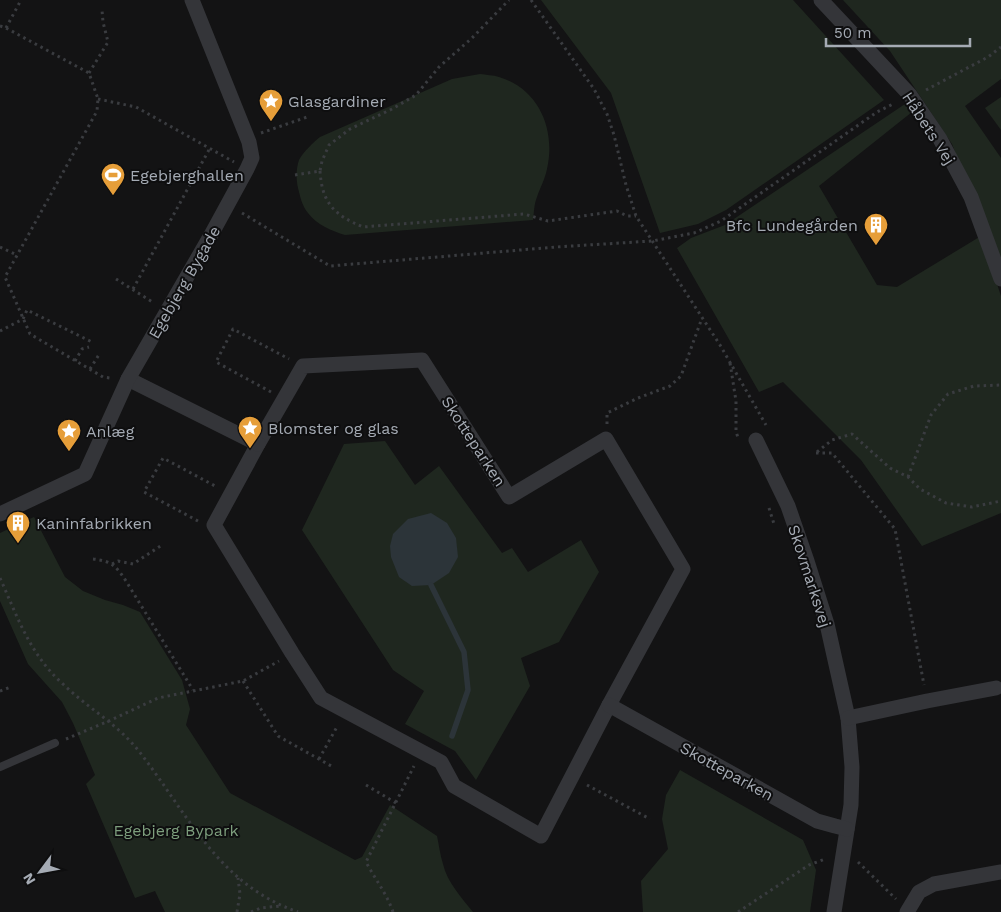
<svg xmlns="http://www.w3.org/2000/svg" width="1001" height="912" viewBox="0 0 1001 912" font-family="'Work Sans',sans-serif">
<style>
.green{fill:#1f271f}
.water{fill:#2c3439}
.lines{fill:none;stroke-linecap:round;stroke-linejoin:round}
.stream{stroke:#2c3439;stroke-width:5.5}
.path{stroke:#3a3c40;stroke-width:3;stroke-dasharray:2.5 4;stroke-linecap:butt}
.service{stroke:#343539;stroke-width:8}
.minor{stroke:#343539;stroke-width:15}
.labels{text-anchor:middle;stroke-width:4;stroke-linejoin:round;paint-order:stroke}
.poi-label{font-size:16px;fill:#a5abb4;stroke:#0e0e0f;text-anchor:start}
.street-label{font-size:16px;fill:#a5abb4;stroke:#0e0e0f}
.park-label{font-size:16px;fill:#7d9e7d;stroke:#0e0e0f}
</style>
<rect width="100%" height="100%" fill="#131314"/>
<g class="green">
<polygon points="541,0 793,0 884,100 726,210 698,224 660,233 611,93"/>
<polygon points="843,0 1001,0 1001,79 965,106 1001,158 1001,267 952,144 890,51"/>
<path d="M480 74C486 75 493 75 499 77 539 89 556 130 547 169 545 179 540 188 537 197 534 204 534 213 533 220L345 235C332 231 317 225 308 213 302 206 300 196 298 188 296 179 296 169 299 160 303 152 314 142 320 137L452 79Z"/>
<polygon points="1001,97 1001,130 985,108"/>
<polygon points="905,104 912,112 819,186 877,285 897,287 981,236 1001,296 1001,513 922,546 861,460 783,382 759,392 677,248 691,238 725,225"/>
<polygon points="385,441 415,485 439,466 502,553 512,548 528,572 581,540 599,572 559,642 521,658 530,686 476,780 455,751 405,724 424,691 393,670 302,530 344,444"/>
<path d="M34 517 65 577 83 591 105 600 123 605 140 612 182 680 190 709 186 725 230 793 355 860 362 857 390 805 437 836C439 845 440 855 443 864 447 882 462 898 473 912H165L155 891 135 898 86 784 95 775 73 723 62 702 28 664 0 601V533Z"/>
<polygon points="680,770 803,840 816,870 810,912 643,912 641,881 668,849 662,819 666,795"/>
</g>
<polygon class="water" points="431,513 447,523 456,538 458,557 449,573 431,585 412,586 399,577 391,557 390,546 393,534 408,519"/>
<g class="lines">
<polyline class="stream" points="431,585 464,652 468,690 452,736"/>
<g class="path">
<polyline points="531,0 594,89 607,114 614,135 626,185 636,216 720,345 766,425"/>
<polyline points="0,26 6,28 89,73 98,99 97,111 5,277 30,334 103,377 110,378"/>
<polyline points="6,28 21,0"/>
<polyline points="89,73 108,42 103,22 102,10"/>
<polyline points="926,90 988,57 1001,47"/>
<polyline points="98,99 136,107 234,162"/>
<polyline points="261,133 310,116"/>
<path d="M320 171C322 203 334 215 363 227L524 214 548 221 617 211 627 216H636"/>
<polyline points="295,175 320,171 322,161 329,145 350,129 392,109 416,95 439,67 472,38 509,0"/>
<polyline points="242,213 330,266 556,247 652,241 694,233 721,221 877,112 895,103"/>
<polyline points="0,247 17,255"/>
<polyline points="116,279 154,303"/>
<polyline points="133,289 210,148"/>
<polyline points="0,331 23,319 27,310 92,342"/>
<polyline points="75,361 82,349 89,347"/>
<polyline points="730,363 736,401 736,431 738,438"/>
<polyline points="90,369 100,353"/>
<polyline points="271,392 216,362 233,329 289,359"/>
<polyline points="607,424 607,413 638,398 670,386 681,376 702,318"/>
<polyline points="817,452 832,440 852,434 890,468 908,477 920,489 946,503 972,507 1001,501"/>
<polyline points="816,453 832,453 895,529 924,685"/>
<polyline points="908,477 931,415 948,394 974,386 1001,385"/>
<polyline points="769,508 774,524"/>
<polyline points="198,521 144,492 163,458 217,487"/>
<path d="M93 559C112 561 116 566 126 581L193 690"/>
<polyline points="112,564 118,561 133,564 162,545"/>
<path d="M0 578C18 618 30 655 64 685 88 708 117 724 138 750 187 812 217 884 298 912"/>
<polyline points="243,681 278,736 333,767"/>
<polyline points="0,691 11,687"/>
<polyline points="66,739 109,721 158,698 243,681 279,661"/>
<polyline points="319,759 338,725"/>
<polyline points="366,785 396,803"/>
<polyline points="587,785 650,819"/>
<polyline points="858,862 896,899"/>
<polyline points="237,912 240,894 238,878"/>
<polyline points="251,912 261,908 280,906"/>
<path d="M393 912C387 894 375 879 366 862L414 766"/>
<polyline points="738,912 809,865 825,859"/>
</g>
<polyline class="service" points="0,767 55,743"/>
<g class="minor">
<polyline points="821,0 910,95 940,139 971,197 1001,279"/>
<polygon points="422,360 509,497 606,439 683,569 609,705 541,836 454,786 441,762 321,698 292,653 214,525 258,444 303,366"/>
<polyline points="128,379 258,444"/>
<polyline points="756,440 788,506 807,561 827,624 848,718 852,767 851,805 834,912"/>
<polyline points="0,514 85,474 128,379 211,235 247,169 252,158 249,142 192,0"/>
<polyline points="609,705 817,821 835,826 847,829"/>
<polyline points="848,718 927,701 996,688"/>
<polyline points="907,912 919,892 934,884 1001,872"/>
</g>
</g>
<defs>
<symbol id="sight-pin" viewBox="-11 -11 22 30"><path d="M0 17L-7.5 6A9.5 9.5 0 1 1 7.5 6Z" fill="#e69e39" stroke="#0e0e0f"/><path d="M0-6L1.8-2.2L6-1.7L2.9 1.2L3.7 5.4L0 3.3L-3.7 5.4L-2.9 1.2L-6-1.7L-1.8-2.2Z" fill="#fff"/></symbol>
<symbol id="stadium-pin" viewBox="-11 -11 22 30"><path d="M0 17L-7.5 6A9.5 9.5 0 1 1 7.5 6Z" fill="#e69e39" stroke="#0e0e0f"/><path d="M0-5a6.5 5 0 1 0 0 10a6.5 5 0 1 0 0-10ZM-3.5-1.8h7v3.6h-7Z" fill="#fff"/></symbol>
<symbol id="building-pin" viewBox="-11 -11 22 30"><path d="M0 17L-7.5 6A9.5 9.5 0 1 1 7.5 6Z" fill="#e69e39" stroke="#0e0e0f"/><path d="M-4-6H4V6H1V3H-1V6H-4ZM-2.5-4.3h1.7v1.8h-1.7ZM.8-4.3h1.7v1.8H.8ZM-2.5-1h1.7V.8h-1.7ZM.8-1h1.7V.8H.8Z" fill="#fff"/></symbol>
</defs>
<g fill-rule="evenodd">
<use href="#sight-pin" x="257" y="87" width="28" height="38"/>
<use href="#stadium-pin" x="99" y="161" width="28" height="38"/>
<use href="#building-pin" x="862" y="211" width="28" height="38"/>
<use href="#sight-pin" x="236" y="414" width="28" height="38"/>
<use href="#sight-pin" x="55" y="417" width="28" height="38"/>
<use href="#building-pin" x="4" y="509" width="28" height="38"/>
</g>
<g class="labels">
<g class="poi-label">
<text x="288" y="107">Glasgardiner</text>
<text x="130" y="181">Egebjerghallen</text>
<text x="858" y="231" text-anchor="end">Bfc Lundegården</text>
<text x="268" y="434">Blomster og glas</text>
<text x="86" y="437">Anlæg</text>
<text x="36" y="529">Kaninfabrikken</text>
</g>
<g class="street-label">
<text transform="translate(929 128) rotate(57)" y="6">Håbets Vej</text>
<text transform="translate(184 282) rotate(-60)" y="6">Egebjerg Bygade</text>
<text transform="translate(474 441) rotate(57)" y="6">Skotteparken</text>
<text transform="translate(810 576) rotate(72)" y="6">Skovmarksvej</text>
<text transform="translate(727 771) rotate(29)" y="6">Skotteparken</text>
</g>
<g class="park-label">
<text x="176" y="836">Egebjerg Bypark</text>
</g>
</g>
<g transform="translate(40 872) rotate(238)" stroke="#0e0e0f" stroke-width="4" paint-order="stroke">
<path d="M0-4L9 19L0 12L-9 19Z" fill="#a5abb4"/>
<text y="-8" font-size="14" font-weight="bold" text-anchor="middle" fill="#a5abb4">N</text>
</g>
<path d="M826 38v8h144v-8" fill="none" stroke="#a5abb4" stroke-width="2.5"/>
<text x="834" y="38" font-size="15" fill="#a5abb4" stroke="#0e0e0f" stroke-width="4" paint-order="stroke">50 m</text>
</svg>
